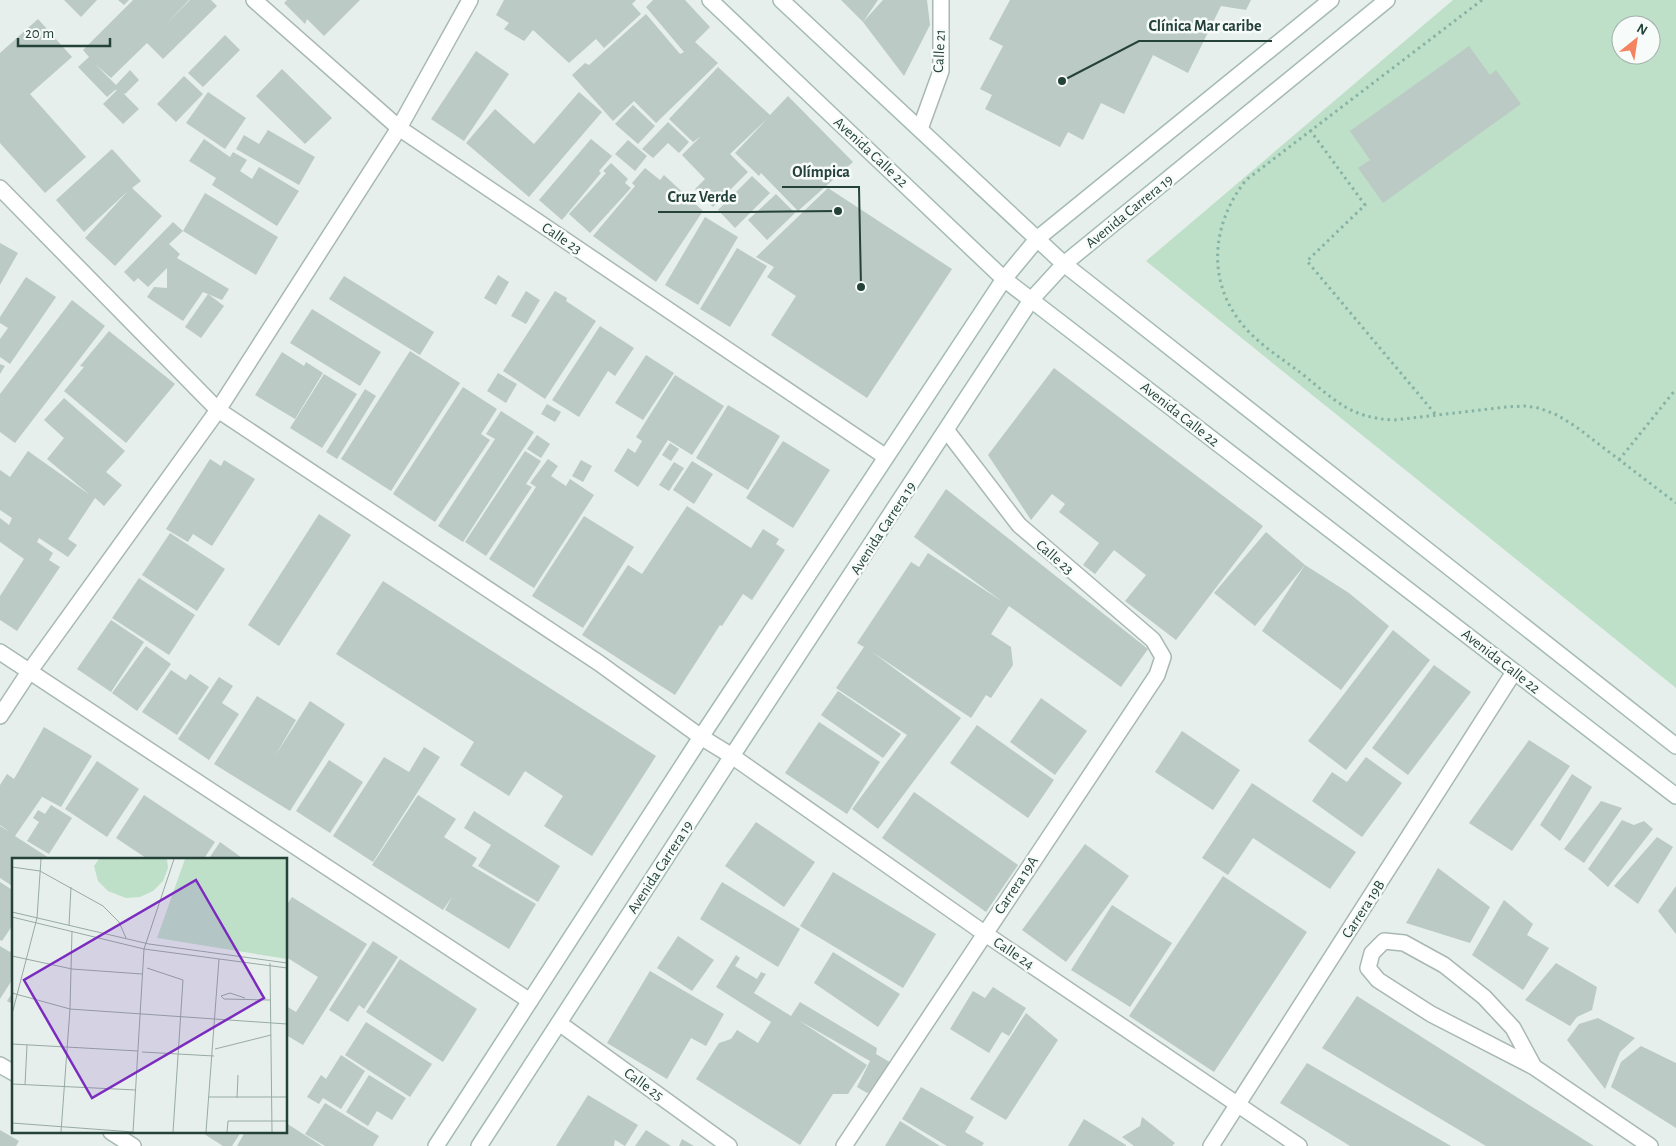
<svg xmlns="http://www.w3.org/2000/svg" width="1676" height="1146" viewBox="0 0 1676 1146" font-family="'Alegreya Sans',sans-serif">
<style>
.green{fill:#bfe0c8;fill-rule:evenodd}
.building{fill:#bbcac4}
.lines{fill:none;stroke-linecap:round;stroke-linejoin:round}
.street-casing{stroke:#a8b8b2;stroke-width:18}
.secondary-casing{stroke:#a4bbb3;stroke-width:18}
.path{stroke:#86b3a5;stroke-width:3;stroke-dasharray:2.5 4;stroke-linecap:butt}
.street{stroke:#fff;stroke-width:15}
.secondary{stroke:#fff;stroke-width:15}
.labels{text-anchor:middle;stroke-width:5;stroke-linejoin:round;paint-order:stroke}
.street-label{font-size:15px;fill:#24423a;stroke:#f7fbf9}
.inset-road{fill:none;stroke:#98aaa4;stroke-width:1}
.view{fill:#7b2cbf;fill-opacity:0.15;stroke:#7b2cbf;stroke-width:2.5}
.inset-edge{fill:none;stroke:#24423a;stroke-width:2.5}
.leader{fill:none;stroke:#24423a;stroke-width:2}
.callout-dot{fill:#24423a;stroke:#f7fbf9;stroke-width:2}
.callout-label{font-size:16px;text-anchor:middle;font-weight:bold;fill:#24423a;stroke:#f7fbf9;stroke-width:5;stroke-linejoin:round;paint-order:stroke}
</style>
<rect width="100%" height="100%" fill="#e6efeb"/>
<path class="green" d="M1453 0H1676V688L1146 261ZM1621 25H1651V55H1621Z"/>
<g class="building">
<polygon points="64,0 97,0 81,17"/>
<polygon points="118,0 129,0 124,5"/>
<polygon points="133,0 189,0 166,24 190,0 211,0 217,6 163,59 147,43 111,78 95,64 116,85 130,70 139,80 125,94 123,93 139,109 123,124 103,104 117,90 115,90 107,97 78,67 89,57 83,50"/>
<polygon points="287,0 360,0 324,36 307,19 305,24 284,3"/>
<polygon points="504,0 636,0 632,4 641,14 604,48 596,39 569,63 533,30 524,41 504,29 509,23 496,15"/>
<polygon points="653,0 685,0 710,27 695,42 718,63 656,123 634,101 613,121 572,75 585,63 589,65 646,14 680,54 684,52 646,7"/>
<polygon points="841,0 878,0 863,22 883,0 927,0 930,25 904,76 863,22"/>
<polygon points="1010,0 1251,0 1246,10 1221,6 1188,73 1153,55 1124,114 1101,103 1083,140 1068,132 1060,147 985,109 992,95 980,89 1003,46 989,39"/>
<polygon points="38,19 72,57 30,94 86,157 45,193 0,143 0,53"/>
<polygon points="225,35 240,50 203,87 188,73"/>
<polygon points="1469,46 1490,75 1496,70 1521,104 1383,203 1358,168 1370,160 1350,131"/>
<polygon points="476,51 509,74 464,141 431,119"/>
<polygon points="718,67 770,115 788,96 853,162 798,211 761,173 759,176 735,153 767,119 730,154 748,172 713,207 695,189 705,179 682,155 701,136 693,142 669,119"/>
<polygon points="282,69 332,118 305,144 256,96"/>
<polygon points="184,76 203,94 176,122 157,104"/>
<polygon points="208,92 246,118 225,149 186,123"/>
<polygon points="579,92 602,112 529,197 466,143 495,109 534,144"/>
<polygon points="633,105 655,126 638,144 615,124"/>
<polygon points="668,122 689,142 679,153 668,143 653,158 642,149"/>
<polygon points="268,130 315,157 299,185 236,149 244,135 259,144"/>
<polygon points="204,139 230,157 233,152 247,160 240,171 252,179 259,167 299,191 277,226 212,185 216,178 189,161"/>
<polygon points="591,139 612,156 599,171 601,173 562,220 539,200"/>
<polygon points="628,140 647,156 635,171 615,154"/>
<polygon points="112,149 141,181 132,188 162,216 115,266 85,238 128,191 84,232 56,200"/>
<polygon points="611,163 628,179 625,183 631,188 590,233 569,214 606,173 603,171"/>
<polygon points="645,168 660,180 664,175 703,211 656,282 593,236 635,186 632,183"/>
<polygon points="752,176 770,193 735,228 718,210"/>
<polygon points="828,188 952,269 867,398 771,335 796,296 767,277 774,267 756,257"/>
<polygon points="205,193 278,237 256,275 183,231"/>
<polygon points="776,194 795,213 767,240 748,220"/>
<polygon points="705,217 738,237 698,305 665,285"/>
<polygon points="173,222 183,231 169,244 180,254 177,258 229,289 222,300 203,292 183,321 147,297 154,287 167,288 167,268 148,287 138,278 134,282 124,272"/>
<polygon points="0,243 18,253 0,285"/>
<polygon points="737,248 767,266 730,327 700,309"/>
<polygon points="498,275 509,282 496,305 484,298"/>
<polygon points="344,276 434,332 420,355 329,299"/>
<polygon points="26,277 56,297 10,364 0,357 0,339 8,328 0,323 0,317"/>
<polygon points="526,291 540,300 526,324 511,316"/>
<polygon points="555,291 567,298 566,301 596,321 545,399 503,371"/>
<polygon points="208,294 224,306 201,338 185,327"/>
<polygon points="72,300 105,326 15,443 0,432 0,394"/>
<polygon points="312,309 381,352 360,386 290,343"/>
<polygon points="600,326 634,348 615,376 608,371 579,417 552,400"/>
<polygon points="109,331 175,384 126,443 64,391 84,367 80,366"/>
<polygon points="410,351 460,383 391,491 341,459"/>
<polygon points="282,352 304,366 306,362 323,373 295,419 255,395"/>
<polygon points="646,355 674,373 643,420 615,403"/>
<polygon points="0,364 5,366 0,374"/>
<polygon points="1054,368 1263,526 1176,640 1125,601 1146,575 1114,550 1095,574 1083,565 1099,543 1059,512 1065,504 1052,494 1031,520 988,455"/>
<polygon points="498,373 517,384 506,403 487,391"/>
<polygon points="324,374 357,394 322,448 290,428"/>
<polygon points="675,375 724,406 692,455 668,440 638,487 614,471 628,448 635,453 642,441 636,437"/>
<polygon points="463,387 497,409 481,434 490,440 435,522 393,494"/>
<polygon points="365,389 376,396 337,459 326,452"/>
<polygon points="64,398 125,451 106,472 122,485 104,506 95,498 68,539 77,545 68,557 39,538 37,542 53,553 49,560 60,567 17,631 0,620 0,596 24,559 0,542 0,518 9,525 12,518 0,510 0,470 10,477 28,451 90,495 47,459 64,438 44,420"/>
<polygon points="547,404 561,412 555,422 541,414"/>
<polygon points="728,405 780,436 748,490 696,458"/>
<polygon points="501,411 534,432 463,542 438,526 495,439 486,434"/>
<polygon points="537,435 550,444 541,458 527,449"/>
<polygon points="783,441 830,470 793,528 746,498"/>
<polygon points="670,443 679,449 671,461 662,455"/>
<polygon points="525,451 541,461 526,484 532,487 486,556 465,542"/>
<polygon points="210,459 221,466 224,460 255,479 212,546 193,534 188,542 166,529"/>
<polygon points="548,459 558,466 551,476 566,486 570,479 594,495 534,588 489,559 536,487 530,483"/>
<polygon points="581,460 592,466 583,482 572,476"/>
<polygon points="692,461 713,474 694,504 673,490"/>
<polygon points="674,462 684,468 669,491 659,485"/>
<polygon points="946,489 1148,649 1121,687 1009,606 991,634 1011,647 1013,665 991,698 986,695 971,718 872,652 961,718 878,829 852,809 907,735 836,688 864,647 857,643 911,562 919,567 928,553 1003,602 914,537"/>
<polygon points="687,506 751,548 763,529 779,539 776,544 785,550 752,600 743,594 722,626 720,625 675,695 582,635 628,565 642,574"/>
<polygon points="319,514 351,535 279,646 248,625"/>
<polygon points="584,516 634,547 583,628 532,596"/>
<polygon points="1266,532 1305,565 1349,593 1389,626 1341,690 1262,631 1305,565 1255,626 1214,593"/>
<polygon points="170,533 225,569 197,611 142,575"/>
<polygon points="139,578 195,615 169,655 112,618"/>
<polygon points="383,581 656,756 592,856 544,826 563,796 525,771 509,796 460,765 474,742 336,654"/>
<polygon points="111,620 144,642 111,692 77,669"/>
<polygon points="1393,630 1430,660 1346,770 1308,741"/>
<polygon points="146,646 171,664 137,711 112,693"/>
<polygon points="1434,665 1471,692 1408,775 1372,748"/>
<polygon points="171,670 186,680 190,674 209,687 177,735 142,712"/>
<polygon points="219,677 233,686 222,703 239,714 209,760 178,739"/>
<polygon points="838,691 901,734 883,758 821,715"/>
<polygon points="257,696 296,720 275,756 310,701 345,724 290,811 214,764"/>
<polygon points="1041,698 1087,731 1055,775 1010,742"/>
<polygon points="819,722 880,762 847,814 785,773"/>
<polygon points="977,725 1054,780 1028,818 950,763"/>
<polygon points="44,727 92,756 61,807 33,792 42,797 15,836 49,858 48,860 14,860 14,887 0,878 0,826 10,832 0,825 0,785 7,774 14,779"/>
<polygon points="1182,731 1240,770 1213,810 1155,772"/>
<polygon points="1529,740 1570,766 1512,851 1469,823"/>
<polygon points="424,747 440,757 373,862 333,836 384,757 409,772"/>
<polygon points="1366,757 1402,783 1362,837 1312,801 1332,772 1347,782"/>
<polygon points="329,760 363,782 330,833 296,811"/>
<polygon points="97,761 139,789 107,837 65,809"/>
<polygon points="1572,774 1592,787 1560,841 1540,825"/>
<polygon points="1252,783 1356,852 1330,889 1253,838 1228,875 1202,858"/>
<polygon points="914,792 1018,865 986,912 882,838"/>
<polygon points="144,795 215,842 203,860 149,860 116,838"/>
<polygon points="418,795 456,819 444,837 477,858 472,866 536,904 509,949 445,910 452,897 443,910 372,865"/>
<polygon points="1601,801 1622,808 1584,863 1564,849"/>
<polygon points="51,805 72,818 49,854 27,841 39,822 33,818 38,810 45,814"/>
<polygon points="474,811 560,866 538,902 478,866 491,845 464,828"/>
<polygon points="1622,820 1634,825 1644,821 1653,829 1608,887 1588,869"/>
<polygon points="756,822 815,862 784,907 725,866"/>
<polygon points="1657,837 1673,847 1638,904 1614,886"/>
<polygon points="220,842 245,860 208,860"/>
<polygon points="1085,844 1129,876 1066,962 1022,930"/>
<polygon points="1438,868 1490,907 1470,943 1406,923"/>
<polygon points="833,872 936,934 903,988 800,926"/>
<polygon points="1223,876 1307,932 1214,1072 1129,1016"/>
<polygon points="0,882 14,891 14,923 2,941 0,940"/>
<polygon points="722,882 800,929 778,967 700,919"/>
<polygon points="1676,886 1676,934 1658,911"/>
<polygon points="292,897 367,944 303,1045 286,1035 286,1006 296,1012 318,977 286,957 286,906"/>
<polygon points="1504,900 1533,924 1527,935 1549,948 1523,990 1472,955"/>
<polygon points="1112,905 1172,943 1130,1007 1071,970"/>
<polygon points="678,936 714,960 692,991 657,968"/>
<polygon points="373,941 398,957 364,1009 359,1005 348,1022 329,1010"/>
<polygon points="0,946 10,952 14,946 14,977 0,999"/>
<polygon points="833,952 900,994 878,1027 814,983"/>
<polygon points="736,955 740,958 735,966 757,979 761,972 766,974 754,993 791,1016 800,1002 877,1048 876,1054 893,1064 878,1089 867,1093 857,1087 870,1061 798,1020 867,1065 848,1094 833,1094 800,1145 696,1079 719,1043 731,1039 737,1030 758,1043 771,1022 716,987"/>
<polygon points="400,959 477,1009 443,1062 366,1012"/>
<polygon points="1556,963 1597,987 1592,1010 1577,1017 1570,1026 1525,1000"/>
<polygon points="650,971 724,1014 706,1046 691,1038 667,1079 607,1043"/>
<polygon points="993,987 1026,1008 1009,1036 1002,1032 989,1053 950,1029 973,991 985,998"/>
<polygon points="14,990 14,1005 7,1001"/>
<polygon points="1357,996 1594,1146 1486,1146 1322,1048"/>
<polygon points="1026,1013 1058,1040 1006,1120 970,1099"/>
<polygon points="1598,1018 1635,1038 1620,1052 1605,1089 1567,1040 1579,1024"/>
<polygon points="366,1022 432,1064 410,1097 345,1055"/>
<polygon points="1641,1046 1676,1063 1676,1128 1611,1087 1621,1062"/>
<polygon points="341,1055 365,1071 341,1109 323,1098 319,1104 307,1097 321,1075 326,1079"/>
<polygon points="1307,1063 1451,1146 1350,1146 1280,1103"/>
<polygon points="369,1075 406,1098 392,1120 377,1111 368,1126 346,1112"/>
<polygon points="921,1087 974,1117 965,1132 984,1143 982,1146 947,1146 902,1119"/>
<polygon points="588,1095 638,1125 625,1146 607,1135 615,1140 614,1146 556,1146"/>
<polygon points="325,1103 379,1136 373,1146 325,1146 305,1134"/>
<polygon points="1142,1117 1175,1143 1172,1146 1134,1146 1122,1137 1140,1126"/>
<polygon points="1084,1119 1126,1145 1126,1146 1068,1146"/>
<polygon points="900,1121 940,1146 885,1146"/>
<polygon points="286,1123 322,1146 237,1146 245,1132 286,1132"/>
<polygon points="0,1130 19,1141 16,1146 0,1146"/>
<polygon points="646,1130 671,1146 635,1146"/>
<polygon points="201,1132 241,1132 232,1146 223,1146"/>
<polygon points="682,1139 694,1146 679,1146"/>
</g>
<g class="lines">
<defs>
<g id="street">
<polyline points="254,0 399,128 886,457"/>
<polyline points="920,129 941,71 941,0"/>
<polyline points="0,188 218,410 599,663 701,737 732,756 984,933 1299,1146"/>
<polyline points="0,652 530,1001"/>
<polyline points="0,716 29,672 218,410 399,128 470,0"/>
<polyline points="559,1023 729,1146"/>
<polyline points="0,1065 14,1073"/>
<polyline points="1534,1067 1513,1028 1484,997 1444,965 1404,943 1384,941 1372,953 1368,968 1378,980 1431,1014 1534,1067 1650,1146"/>
<polyline points="111,1132 133,1146"/>
<polyline points="844,1146 1157,675 1163,657 1153,640 1019,525 947,431"/>
<polyline points="1211,1146 1514,672"/>
</g>
<g id="secondary">
<polyline points="710,0 1004,279 1676,796"/>
<polyline points="781,0 1064,264 1676,746"/>
<polyline points="436,1146 701,737 1004,279 1038,238 1331,0"/>
<polyline points="479,1146 732,756 1031,300 1064,264 1387,0"/>
</g>
</defs>
<use href="#street" class="street-casing"/>
<use href="#secondary" class="secondary-casing"/>
<g class="path">
<path d="M1482 0 1246 180C1212 223 1206 280 1242 324 1258 344 1281 358 1301 373 1334 399 1349 418 1394 420L1506 407 1524 406 1539 408 1557 415 1575 426 1676 503"/>
<polyline points="1310,130 1365,205 1307,261 1436,415"/>
<polyline points="1619,460 1676,389"/>
</g>
<use href="#street" class="street"/>
<use href="#secondary" class="secondary"/>
</g>
<g class="labels">
<g class="street-label">
<text transform="translate(939 51) rotate(-87)" y="5">Calle 21</text>
<text transform="translate(871 152) rotate(43)" y="5">Avenida Calle 22</text>
<text transform="translate(1129 211) rotate(-39)" y="5">Avenida Carrera 19</text>
<text transform="translate(562 238) rotate(34)" y="5">Calle 23</text>
<text transform="translate(1180 414) rotate(38)" y="5">Avenida Calle 22</text>
<text transform="translate(883 528) rotate(-57)" y="5">Avenida Carrera 19</text>
<text transform="translate(1055 557) rotate(41)" y="5">Calle 23</text>
<text transform="translate(1501 661) rotate(38)" y="5">Avenida Calle 22</text>
<text transform="translate(660 867) rotate(-57)" y="5">Avenida Carrera 19</text>
<text transform="translate(1016 885) rotate(-56)" y="5">Carrera 19A</text>
<text transform="translate(1363 909) rotate(-57)" y="5">Carrera 19B</text>
<text transform="translate(1014 953) rotate(34)" y="5">Calle 24</text>
<text transform="translate(644 1084) rotate(36)" y="5">Calle 25</text>
</g>
</g>
<g transform="translate(12 858)">
<rect width="275" height="275" fill="#e6efeb"/>
<path d="M87 1H155L156 10 151 23 141 33 128 39 114 40 96 33 86 23 82 8ZM173 1H275V101L145 80Z" fill="#bfe0c8"/>
<path class="inset-road" d="M0 9 28 13 91 48 107 64 114 80M0 54 137 86 275 105M0 59 132 91 275 110M57 67 59 29M0 98 60 111 130 116M258 105 260 274M135 110 171 122 161 274M0 135 58 151 275 166M233 140 218 135 209 138 212 141 258 142M0 156 25 60 29 1M0 186 126 193M203 191 259 177M130 194 202 198M0 226 124 232M13 227 15 187M197 239H275M225 240 226 217M0 265 121 274M49 274 58 151 60 73M121 274 132 91 162 1M194 274 207 101M215 274 216 263H275"/>
<path class="view" d="M184 22 252 140 80 240 12 122Z"/>
<rect width="275" height="275" class="inset-edge"/>
</g>
<path class="leader" d="M1062 81L1139 41H1272M861 287L859 187H782M838 211L747 212H658"/>
<g class="callout-dot">
<circle cx="1062" cy="81" r="5"/>
<circle cx="861" cy="287" r="5"/>
<circle cx="838" cy="211" r="5"/>
</g>
<g class="callout-label">
<text x="1205" y="31">Clínica Mar caribe</text>
<text x="821" y="177">Olímpica</text>
<text x="702" y="202">Cruz Verde</text>
</g>
<g transform="translate(1636 40) rotate(30)"><circle r="24" fill="#f7fbf9" stroke="#a3b1ad"/>
<path d="M0-4L9 19L0 12L-9 19Z" fill="#f4845f"/>
<text y="-8" font-size="14" font-weight="bold" text-anchor="middle" fill="#24423a">N</text>
</g>
<path d="M18 38v8h92v-8" fill="none" stroke="#24423a" stroke-width="2.5"/>
<text x="25" y="38" font-size="15" fill="#24423a" stroke="#f7fbf9" stroke-width="4" paint-order="stroke">20 m</text>
</svg>
